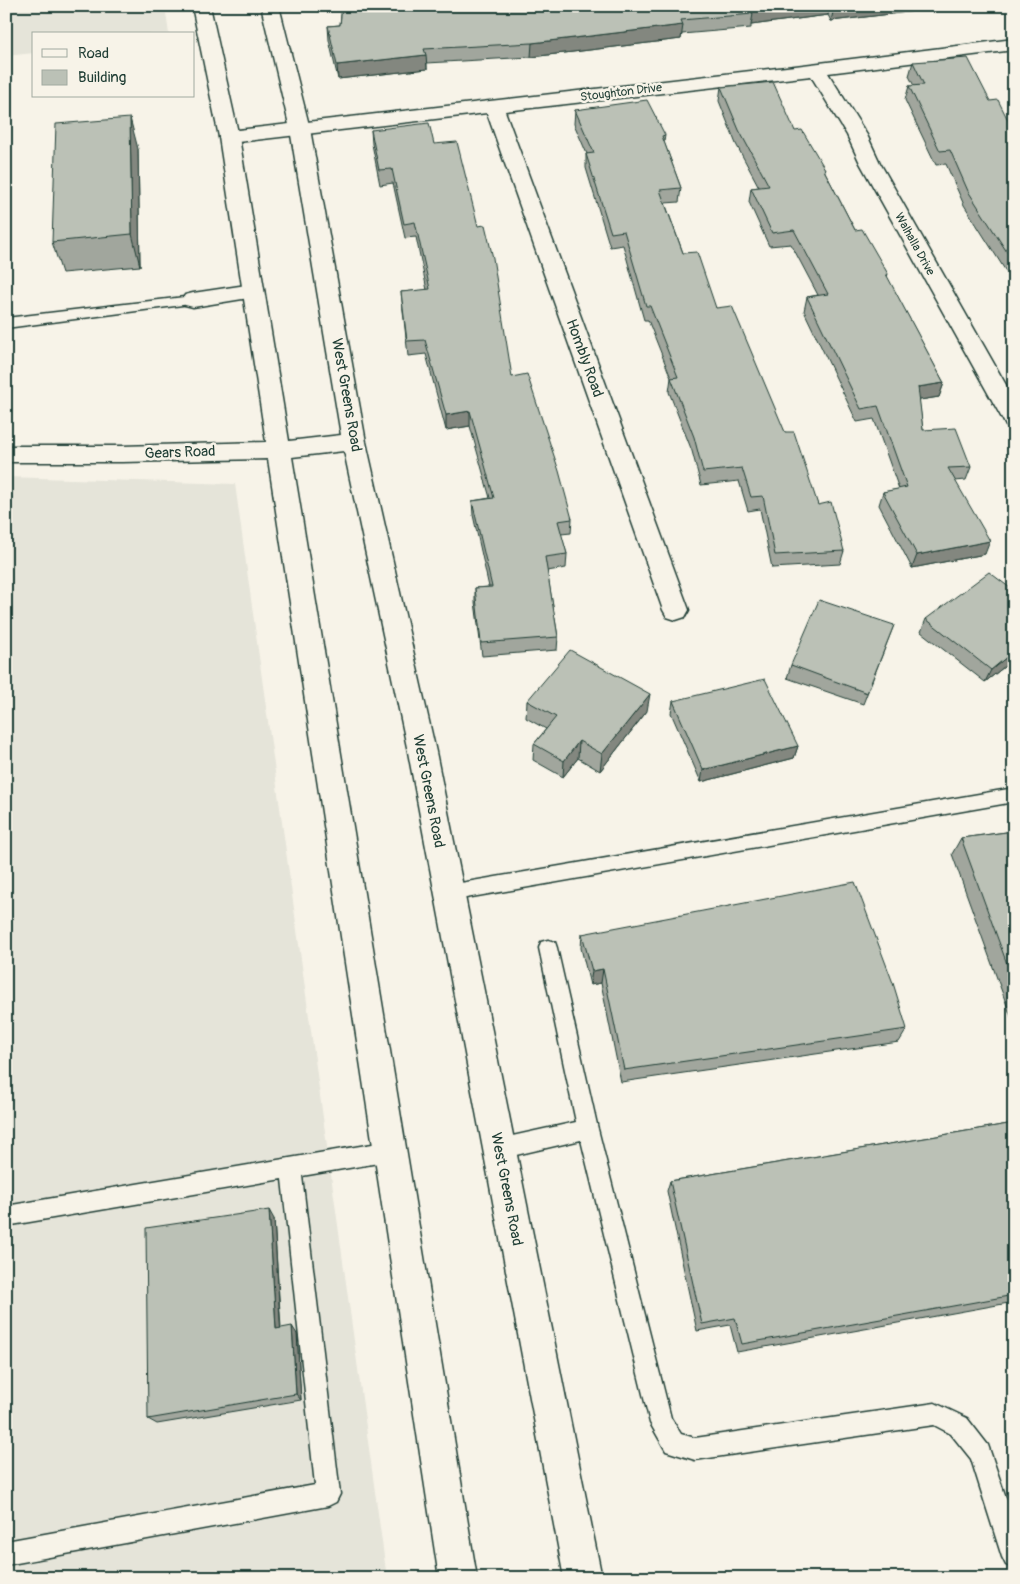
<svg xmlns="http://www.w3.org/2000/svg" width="1020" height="1584" viewBox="0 0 1020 1584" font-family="Pangolin,sans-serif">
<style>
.built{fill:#e5e4d9}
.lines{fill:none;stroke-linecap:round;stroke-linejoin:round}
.service-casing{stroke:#1f3d34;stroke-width:3}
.minor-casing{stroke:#1f3d34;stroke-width:3}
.secondary-casing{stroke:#1f3d34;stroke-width:3}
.service{fill:#f7f3e8;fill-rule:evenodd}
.minor{fill:#f7f3e8;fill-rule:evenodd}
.secondary{fill:#f7f3e8;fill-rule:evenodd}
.wall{fill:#a1a69d;stroke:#1f3d34}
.shaded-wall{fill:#83877f;stroke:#1f3d34}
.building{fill:#bbc1b6;stroke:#1f3d34}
.labels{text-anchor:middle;stroke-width:5;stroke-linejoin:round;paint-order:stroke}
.far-street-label{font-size:12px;fill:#1f3d34;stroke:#f7f3e8}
.street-label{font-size:15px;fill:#1f3d34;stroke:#f7f3e8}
</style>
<rect width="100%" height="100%" fill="#f7f3e8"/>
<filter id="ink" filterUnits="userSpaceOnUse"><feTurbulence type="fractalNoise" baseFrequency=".02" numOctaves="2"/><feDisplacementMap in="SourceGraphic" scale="10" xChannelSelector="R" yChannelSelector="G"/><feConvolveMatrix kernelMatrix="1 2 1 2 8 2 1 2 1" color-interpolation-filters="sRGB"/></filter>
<g filter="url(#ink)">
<g class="built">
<polygon points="6,6 165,6 169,34 34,34 34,53 6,56"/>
<polygon points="6,477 235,484 387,1578 6,1578"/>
</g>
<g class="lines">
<defs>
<g id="service">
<polygon points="193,296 198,297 200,300 198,303 6,328 6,318"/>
<polygon points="1014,788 1014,802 449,901 443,899 440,893 443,887 449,885"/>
<polygon points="548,940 555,942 557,948 598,1129 671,1418 681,1434 695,1438 935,1403 967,1418 988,1445 1014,1521 1014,1569 1006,1565 1002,1557 971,1459 951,1434 934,1425 695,1460 666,1451 650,1423 581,1140 499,1159 492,1156 489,1149 492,1142 499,1139 576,1122 539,948 541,942"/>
<polygon points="390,1141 397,1144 400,1151 397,1158 390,1161 302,1176 340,1494 336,1502 328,1506 6,1565 6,1541 315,1485 282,1179 6,1226 6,1206"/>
</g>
<g id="minor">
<polygon points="1014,39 1014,50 828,73 867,135 880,163 1014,399 1014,428 1006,426 1003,420 860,163 847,135 811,76 505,111 689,610 685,617 676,620 667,617 663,610 487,113 229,143 222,141 219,137 222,133 229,131 795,66"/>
<polygon points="253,284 261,286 264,291 261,296 193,307 185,305 182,300 185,295 193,293"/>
</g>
<polygon id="secondary" points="192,6 210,6 239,137 289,441 341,435 290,129 261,6 279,6 310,129 366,442 436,752 602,1578 564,1578 408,752 344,451 292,457 477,1578 439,1578 268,459 122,462 6,462 6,446 122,446 266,442 219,137"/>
</defs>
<use href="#service" class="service-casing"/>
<use href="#minor" class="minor-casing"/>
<use href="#secondary" class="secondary-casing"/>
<use href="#service" class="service"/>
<use href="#minor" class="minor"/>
<use href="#secondary" class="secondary"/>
</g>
<g class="wall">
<polygon points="342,6 937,6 933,9 831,21 828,15 751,25 751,28 682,34 681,39 531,57 427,63 427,69 338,79 329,40 328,26 340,25"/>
<polygon points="913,62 990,101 1014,132 1014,284 964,205 946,164 936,165 905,100 909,86 914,86 909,76"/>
<polygon points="721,87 795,131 825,169 825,172 855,230 888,274 887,277 944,383 939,397 919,400 923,430 971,467 966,480 955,481 985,554 912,568 879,505 883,492 899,489 874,419 857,422 804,311 807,297 818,295 791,244 769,246 749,202 751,188 759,187 736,144 719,101"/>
<polygon points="575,110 665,135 664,142 681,188 679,202 665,203 683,253 716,308 785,432 818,505 844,551 840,564 772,568 760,509 748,511 739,481 701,485 692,451 669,392 671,378 648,320 644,320 623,245 610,247 586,168 586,154 587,154 574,124"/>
<polygon points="371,130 434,144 512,377 572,519 571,533 561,534 567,554 566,568 547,571 558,637 557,650 482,656 475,602 475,588 489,587 473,515 472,501 490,498 470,426 446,430 426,354 408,356 401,292 427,290 416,237 405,238 393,183 380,185 372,144"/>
<polygon points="138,149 140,266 62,273 52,242"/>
<polygon points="1014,591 1014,659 985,682 921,632 926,619"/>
<polygon points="894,625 863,704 787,678 791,665"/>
<polygon points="527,701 647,711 600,771 578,758 563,777 533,760 534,744 546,729 526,718"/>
<polygon points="673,701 798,746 794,758 701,782 671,713"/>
<polygon points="1014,831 1014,1025 952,854 961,838"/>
<polygon points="582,934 907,1029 899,1042 621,1082 601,983 590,985 581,948"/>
<polygon points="1014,1123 1014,1302 737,1352 730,1325 697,1331 667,1191 670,1181"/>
<polygon points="274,1219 281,1328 297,1334 301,1400 157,1424 148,1419"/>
</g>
<g class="shaded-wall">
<polygon points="793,6 830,6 828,15 751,25 753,14 751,11"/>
<polygon points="845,6 937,6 933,9 831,21 834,8"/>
<polygon points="683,25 681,39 531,57 532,43"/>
<polygon points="426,55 427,69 338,79 337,65"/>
<polygon points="130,118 138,149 140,266 132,234"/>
<polygon points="944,383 939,397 914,401 918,387"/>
<polygon points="470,411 470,426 446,430 446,415"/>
<polygon points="990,541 985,554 912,568 917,555"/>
<polygon points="1014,651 1014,659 985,682 991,670"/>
<polygon points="650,694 647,711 600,771 602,754"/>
<polygon points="579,741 578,758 563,777 564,761"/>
<polygon points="798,746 794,758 701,782 703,770"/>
<polygon points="603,969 601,983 590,985 592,971"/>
<polygon points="269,1210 274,1219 281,1336 276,1329"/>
<polygon points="292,1326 297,1334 301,1400 296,1394"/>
</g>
<g class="building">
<polygon points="342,6 793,6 751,11 753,14 681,20 683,25 532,43 424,49 426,55 337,65 328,26 340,25"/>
<polygon points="968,58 990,101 998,100 1014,132 1014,263 968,191 950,150 940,151 909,86 924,85 913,62"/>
<polygon points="773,82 795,131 802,130 825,169 824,170 855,230 862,229 888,274 886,274 944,383 918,387 923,430 956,428 971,467 948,468 990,541 917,555 883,492 907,487 878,406 861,409 807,297 828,294 794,230 772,233 751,188 769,186 739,130 721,87"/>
<polygon points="647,100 665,135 662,136 681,188 660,190 683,253 697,252 716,308 732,306 785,432 794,432 818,505 831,502 844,551 775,555 763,496 751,497 742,468 703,472 694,437 671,378 678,377 650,306 646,306 624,231 611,233 586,154 594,153 575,110"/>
<polygon points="130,118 132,234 52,242 56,124"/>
<polygon points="429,123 434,144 457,142 478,226 485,225 493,258 512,377 527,374 559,471 572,519 558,521 567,554 545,557 558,637 481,643 475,588 492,587 472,501 494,498 470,411 446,415 425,340 407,341 401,292 430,289 415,222 404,224 392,169 379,170 371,130"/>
<polygon points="989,572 1014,591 1014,651 991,670 926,619"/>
<polygon points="819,600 894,625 867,693 791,665"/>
<polygon points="570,650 650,694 602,754 579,741 564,761 534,744 556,717 527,701"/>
<polygon points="765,679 798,746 703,770 673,701"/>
<polygon points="1014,831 1014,983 961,838"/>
<polygon points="855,882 893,983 907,1029 624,1070 603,969 592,971 582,934"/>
<polygon points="1014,1123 1014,1295 742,1344 735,1318 702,1324 670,1181"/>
<polygon points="269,1210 276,1329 292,1326 296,1394 148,1419 146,1228"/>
</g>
</g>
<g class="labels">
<g class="far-street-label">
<text transform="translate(621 92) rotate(-7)" y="4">Stoughton Drive</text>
<text transform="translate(915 244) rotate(61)" y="4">Walhalla Drive</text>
</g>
<g class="street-label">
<text transform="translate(585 358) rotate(70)" y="5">Hombly Road</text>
<text transform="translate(347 395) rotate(80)" y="5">West Greens Road</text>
<text transform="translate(180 452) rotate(-2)" y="5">Gears Road</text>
<text transform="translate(429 791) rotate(79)" y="5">West Greens Road</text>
<text transform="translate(507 1189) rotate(79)" y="5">West Greens Road</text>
</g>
</g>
<rect width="1020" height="1584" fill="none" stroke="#f7f3e8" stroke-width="25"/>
<rect x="12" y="12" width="995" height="1559" fill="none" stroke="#1f3d34" stroke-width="2" filter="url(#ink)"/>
<rect x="32" y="32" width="162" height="65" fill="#f7f3e8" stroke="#a1aaa0"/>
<rect x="42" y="49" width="25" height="8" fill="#f7f3e8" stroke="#a1aaa0"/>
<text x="78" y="58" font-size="15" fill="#1f3d34">Road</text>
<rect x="42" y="70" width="25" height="15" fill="#bbc1b6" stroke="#a1aaa0"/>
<text x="78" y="82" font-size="15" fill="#1f3d34">Building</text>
</svg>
